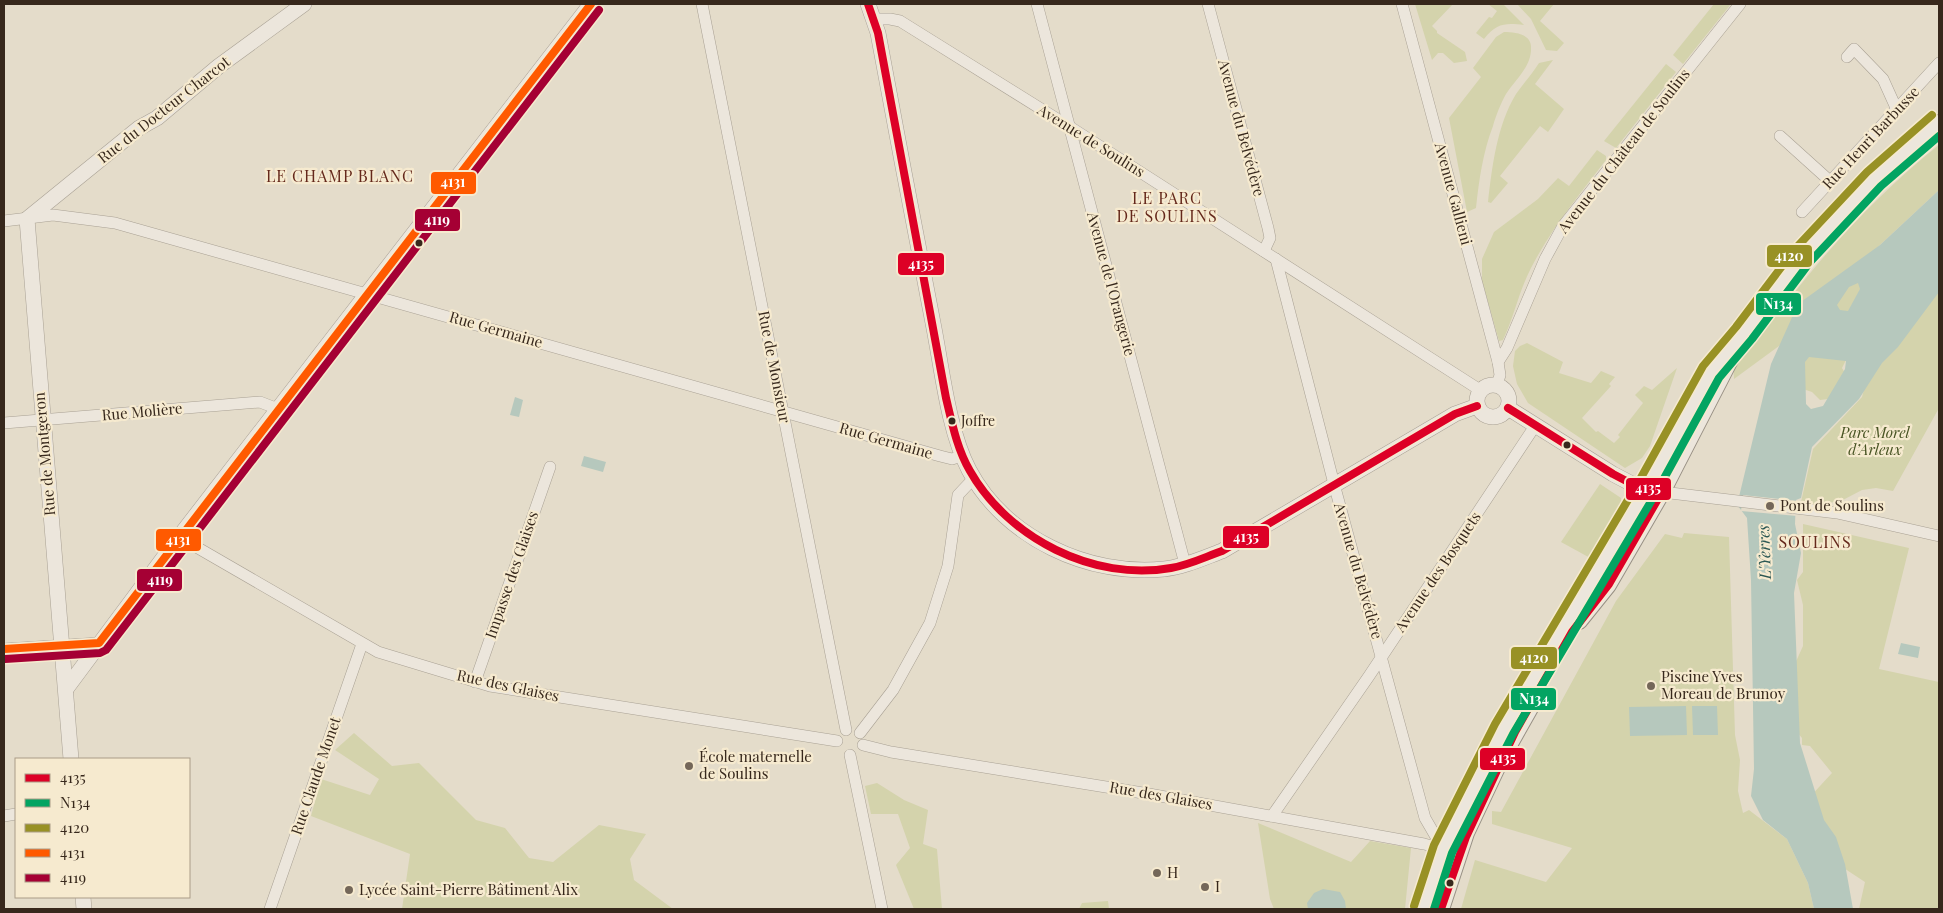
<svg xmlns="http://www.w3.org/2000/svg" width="1943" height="913" viewBox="0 0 1943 913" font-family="'Playfair Display',serif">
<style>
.green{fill:#d4d3ac}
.water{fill:#b6c8bd;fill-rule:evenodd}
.pier{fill:#e4dcca}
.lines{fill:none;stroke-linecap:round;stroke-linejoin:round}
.minor-casing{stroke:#a9a194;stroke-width:12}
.tertiary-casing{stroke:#a9a194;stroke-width:16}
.secondary-casing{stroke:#989084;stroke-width:18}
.minor{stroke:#ece6dc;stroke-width:11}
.tertiary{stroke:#ece6dc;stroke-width:15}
.secondary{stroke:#ece6dc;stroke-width:16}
.bus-1-casing{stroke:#f6eacf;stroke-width:11}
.bus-2-casing{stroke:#f6eacf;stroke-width:11}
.bus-3-casing{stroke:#f6eacf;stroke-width:11}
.bus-4-casing{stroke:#f6eacf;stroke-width:11}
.bus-5-casing{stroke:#f6eacf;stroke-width:11}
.bus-1{stroke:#dd0026;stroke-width:8}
.bus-2{stroke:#03a462;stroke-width:8}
.bus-3{stroke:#989125;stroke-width:8}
.bus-4{stroke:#ff5a00;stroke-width:8}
.bus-5{stroke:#a50034;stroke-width:8}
.bus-dot{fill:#37281c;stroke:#f6eacf;stroke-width:2}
.poi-dot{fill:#746759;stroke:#f6eacf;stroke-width:2}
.labels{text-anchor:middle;stroke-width:4.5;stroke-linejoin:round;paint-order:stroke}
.bus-label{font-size:14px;fill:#37281c;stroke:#f6eacf;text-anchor:start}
.street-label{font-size:15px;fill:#37281c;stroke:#f6eacf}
.park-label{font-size:15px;font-style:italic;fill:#485423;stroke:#f6eacf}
.poi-label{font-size:15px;fill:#37281c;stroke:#f6eacf;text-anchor:start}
.neighbourhood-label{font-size:16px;letter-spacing:1px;fill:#64281b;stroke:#f6eacf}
.water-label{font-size:16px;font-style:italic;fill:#2b5753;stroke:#f6eacf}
.line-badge{stroke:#f6eacf;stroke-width:2}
.badge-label{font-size:14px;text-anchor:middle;font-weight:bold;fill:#fff}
</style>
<rect width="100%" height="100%" fill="#e4dcca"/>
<g class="green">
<polygon points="1415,4 1453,4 1432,26 1437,31 1437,33 1465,52 1467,61 1454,63 1443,53 1438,53 1432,60"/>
<path d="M1488 4H1503L1524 25C1505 23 1497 23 1484 39L1476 33 1489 17 1492 18 1497 11Z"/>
<polygon points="1517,4 1554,4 1540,21 1564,43 1557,51 1546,50 1531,19"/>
<polygon points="1714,4 1731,4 1683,64 1673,55"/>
<path d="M1504 32C1515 32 1531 34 1531 47 1532 66 1516 79 1506 94 1501 103 1496 115 1493 126 1483 152 1479 180 1476 208L1467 212 1449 118 1481 77 1473 68 1496 37Z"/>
<path d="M1553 60 1535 84 1564 109 1548 132 1540 126 1500 176 1508 183 1491 203 1488 202C1492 167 1497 125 1516 94 1523 84 1532 74 1539 63Z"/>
<polygon points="1666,64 1676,72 1616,148 1604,141"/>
<path d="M1939 145V190L1880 245 1779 346 1734 379C1732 354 1739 347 1757 330V321L1776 301 1787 302C1832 244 1882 190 1939 145Z"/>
<path d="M1597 150 1606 156V160C1579 195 1551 229 1531 268 1519 291 1514 317 1503 340L1499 341 1482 281V259L1494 232 1538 199 1558 178 1569 186Z"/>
<polygon points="1939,256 1939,408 1893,491 1876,488 1862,490 1841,501 1816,505 1801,502 1813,449 1862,397 1871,362"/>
<polygon points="1866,277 1849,313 1837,317 1833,304 1841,287"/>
<polygon points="1527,343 1563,362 1559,373 1591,383 1601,371 1615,377 1609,384 1611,386 1582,418 1596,432 1598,431 1614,443 1620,437 1618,435 1643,403 1635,395 1644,386 1652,390 1677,368 1650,446 1642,458 1625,468 1528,403 1517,384 1513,366 1515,351 1520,346"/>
<polygon points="1797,352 1846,360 1842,368 1845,373 1828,399 1820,400 1812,392 1803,389"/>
<polygon points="1600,484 1621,498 1621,508 1592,559 1561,542"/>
<polygon points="1803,524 1909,548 1879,669 1939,682 1939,909 1859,909 1865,882 1830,859 1808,799 1832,773 1810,746 1802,745 1802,738 1784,716 1784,688 1803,646 1803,605 1797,580 1803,572"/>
<polygon points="1684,533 1729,537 1735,735 1740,760 1738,791 1743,813 1749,810 1787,839 1808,883 1814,909 1461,909 1475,860 1546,882 1572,848 1492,824 1492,811 1501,812 1616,601 1665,534 1682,538"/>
<polygon points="354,733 392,766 419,763 476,820 505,828 529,858 553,862 599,825 646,834 630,859 634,880 673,909 402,909 410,854 311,816 321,779 370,795 379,779 335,750"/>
<polygon points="877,783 904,800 928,810 923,844 937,849 942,909 914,909 896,865 910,848 898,814 871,814 865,786"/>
<polygon points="1258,823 1351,862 1370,841 1411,848 1405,909 1274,909 1270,899"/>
<polygon points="1108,901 1109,909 1079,909 1082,903"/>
</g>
<g class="water">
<path d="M1939 190V292L1898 347 1882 363 1859 399 1812 447 1801 498 1796 500 1795 524 1801 553 1794 593 1800 743 1824 820 1836 837 1845 864 1853 909H1814L1808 883 1787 839 1763 820 1751 796 1754 769 1751 580 1747 518 1738 506V501L1771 364 1798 304 1880 245ZM1858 283 1860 289 1848 311 1840 310 1837 305 1849 287ZM1809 357 1846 361 1845 369 1823 406 1811 409 1806 404 1805 362Z"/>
<polygon points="515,397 523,400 519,417 510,415"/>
<polygon points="584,456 606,462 603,472 581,466"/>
<polygon points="1901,643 1920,647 1918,658 1898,654"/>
<polygon points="1686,706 1687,735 1630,736 1629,707"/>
<polygon points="1692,706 1717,706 1718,735 1693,735"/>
<polygon points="1323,889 1340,892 1345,901 1346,909 1308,909 1307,903 1314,893"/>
</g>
<polygon class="pier" points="1743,495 1799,501 1797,516 1741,511"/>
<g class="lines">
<defs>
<g id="minor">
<polyline points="702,4 846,730"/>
<polyline points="1037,4 1185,564"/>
<polyline points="1208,4 1268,228 1270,238 1264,251"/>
<polyline points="1402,4 1498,362 1500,375 1497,385"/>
<polyline points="874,19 890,19 900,21 1070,127 1480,390"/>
<polyline points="1847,57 1854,49 1883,79 1897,110"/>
<polyline points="1780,136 1831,182"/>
<polyline points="1802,212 1939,63"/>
<polyline points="4,221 53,215 115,223 940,456 952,459 962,456"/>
<polyline points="1276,259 1334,484 1425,818 1443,849"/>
<polyline points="1498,362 1507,348 1545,259 1563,226 1740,4"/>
<polyline points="4,423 260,402 278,409"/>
<polyline points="1662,492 1837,513 1939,536"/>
<polyline points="179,537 378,652 490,686 837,741"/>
<polyline points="4,649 99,643"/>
<polyline points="475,682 550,467"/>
<polyline points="860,733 893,690 930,623 948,566 958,495 974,478"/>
<polyline points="863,745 891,752 1149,794 1424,844 1444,849"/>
<polyline points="850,755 882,909"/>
<polyline points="4,816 16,814"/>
<polyline points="1272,816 1369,676 1535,426"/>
<polyline points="270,909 362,644"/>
</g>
<g id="tertiary">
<path d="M868 4 878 33C896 130 914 226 933 323 942 368 948 430 969 470 1005 538 1089 577 1164 569 1184 567 1203 558 1222 551L1455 414 1477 406"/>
<circle cx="1493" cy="401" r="16"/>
<polyline points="1508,408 1613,474 1634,485 1659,491"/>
<polyline points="66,689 179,537 591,4"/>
<polyline points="71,759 27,219 139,128 157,118 219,66 304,4"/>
<polyline points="83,897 84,909"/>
</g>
<g id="secondary">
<polyline points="1579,621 1608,585 1662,492 1731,358"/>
<polyline points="1424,909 1443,849 1504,729 1647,488 1711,372 1744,333 1802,256 1874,179 1939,123"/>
<polyline points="1441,909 1466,833 1500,761 1535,699"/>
</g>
</defs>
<use href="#minor" class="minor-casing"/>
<use href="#tertiary" class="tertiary-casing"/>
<use href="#secondary" class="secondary-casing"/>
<use href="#minor" class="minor"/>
<use href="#tertiary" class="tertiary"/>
<use href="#secondary" class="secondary"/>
<defs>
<g id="bus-1">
<path d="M868 4 878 33 946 398C952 423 957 449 970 471 1008 538 1094 582 1171 568 1189 565 1205 557 1222 551L1455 414 1477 406"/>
<polyline points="1441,909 1466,837 1515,732 1572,632 1609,584 1662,492 1634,485 1613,474 1508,408"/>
</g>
<polyline id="bus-2" points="1434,909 1452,853 1513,734 1656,493 1719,378 1752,339 1810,262 1881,186 1939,136"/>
<polyline id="bus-3" points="1414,906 1434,845 1495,724 1638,483 1703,366 1736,327 1795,249 1867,172 1932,115"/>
<polyline id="bus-4" points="4,649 99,643 591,4"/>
<polyline id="bus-5" points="5,659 100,653 106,650 599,10"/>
</defs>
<use href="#bus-1" class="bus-1-casing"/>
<use href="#bus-2" class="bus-2-casing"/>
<use href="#bus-3" class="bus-3-casing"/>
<use href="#bus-4" class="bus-4-casing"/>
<use href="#bus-5" class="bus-5-casing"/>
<use href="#bus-1" class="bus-1"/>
<use href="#bus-2" class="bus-2"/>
<use href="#bus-3" class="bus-3"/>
<use href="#bus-4" class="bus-4"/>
<use href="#bus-5" class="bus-5"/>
</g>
<g class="bus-dot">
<circle cx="419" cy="243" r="4.5"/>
<circle cx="952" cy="421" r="4.5"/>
<circle cx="1567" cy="445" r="4.5"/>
<circle cx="1450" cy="883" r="4.5"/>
</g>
<g class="poi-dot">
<circle cx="1770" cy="506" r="5"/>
<circle cx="1651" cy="686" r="5"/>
<circle cx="689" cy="766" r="5"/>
<circle cx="1157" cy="873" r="5"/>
<circle cx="1205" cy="887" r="5"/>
<circle cx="349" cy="890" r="5"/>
</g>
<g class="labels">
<g class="bus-label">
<text x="961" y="426">Joffre</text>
</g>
<g class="street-label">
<text transform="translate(164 110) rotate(-38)" y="5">Rue du Docteur Charcot</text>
<text transform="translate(1241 128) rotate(75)" y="5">Avenue du Belvédère</text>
<text transform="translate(1871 138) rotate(-47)" y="5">Rue Henri Barbusse</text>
<text transform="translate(1091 141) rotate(32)" y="5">Avenue de Soulins</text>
<text transform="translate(1624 151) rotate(-52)" y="5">Avenue du Château de Soulins</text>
<text transform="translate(1453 194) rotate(75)" y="5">Avenue Gallieni</text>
<text transform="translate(1111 284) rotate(75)" y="5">Avenue de l'Orangerie</text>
<text transform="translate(496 330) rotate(16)" y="5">Rue Germaine</text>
<text transform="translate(774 367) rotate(79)" y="5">Rue de Monsieur</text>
<text transform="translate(142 412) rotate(-5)" y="5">Rue Molière</text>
<text transform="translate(886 441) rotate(16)" y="5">Rue Germaine</text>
<text transform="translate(45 454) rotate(-95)" y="5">Rue de Montgeron</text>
<text transform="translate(1358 571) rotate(74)" y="5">Avenue du Belvédère</text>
<text transform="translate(1438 572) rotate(-56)" y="5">Avenue des Bosquets</text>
<text transform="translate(512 575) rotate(-71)" y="5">Impasse des Glaises</text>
<text transform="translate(508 686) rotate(12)" y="5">Rue des Glaises</text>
<text transform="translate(316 776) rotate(-71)" y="5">Rue Claude Monet</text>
<text transform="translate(1161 796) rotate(10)" y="5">Rue des Glaises</text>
</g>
<g class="park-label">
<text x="1875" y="438">Parc Morel<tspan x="1875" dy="17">d’Arleux</tspan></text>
</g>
<g class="poi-label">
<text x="1780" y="511">Pont de Soulins</text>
<text x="1661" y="682">Piscine Yves<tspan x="1661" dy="17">Moreau de Brunoy</tspan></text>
<text x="699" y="762">École maternelle<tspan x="699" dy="17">de Soulins</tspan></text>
<text x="1167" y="878">H</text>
<text x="1215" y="892">I</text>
<text x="359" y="895">Lycée Saint-Pierre Bâtiment Alix</text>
</g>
<g class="neighbourhood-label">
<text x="340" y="182">LE CHAMP BLANC</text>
<text x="1167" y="204">LE PARC<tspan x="1167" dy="18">DE SOULINS</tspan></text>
<text x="1815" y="548">SOULINS</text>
</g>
<g class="water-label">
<text transform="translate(1764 552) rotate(-92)" y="6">L'Yerres</text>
</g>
</g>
<g class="line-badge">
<rect x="430" y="171" width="47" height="24" rx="5" fill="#ff5a00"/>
<rect x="414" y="208" width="47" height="24" rx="5" fill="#a50034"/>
<rect x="1766" y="244" width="47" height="24" rx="5" fill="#989125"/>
<rect x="897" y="252" width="48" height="24" rx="5" fill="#dd0026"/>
<rect x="1755" y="292" width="47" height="24" rx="5" fill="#03a462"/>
<rect x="1625" y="477" width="47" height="24" rx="5" fill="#dd0026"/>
<rect x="1222" y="525" width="48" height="24" rx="5" fill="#dd0026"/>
<rect x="155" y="528" width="47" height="24" rx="5" fill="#ff5a00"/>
<rect x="136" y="568" width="47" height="24" rx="5" fill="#a50034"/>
<rect x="1510" y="646" width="48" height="24" rx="5" fill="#989125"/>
<rect x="1510" y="687" width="47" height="24" rx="5" fill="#03a462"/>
<rect x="1479" y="747" width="47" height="24" rx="5" fill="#dd0026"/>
</g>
<g class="badge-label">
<text x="453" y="187">4131</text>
<text x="437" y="225">4119</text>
<text x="1789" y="261">4120</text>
<text x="921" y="269">4135</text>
<text x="1778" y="309">N134</text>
<text x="1648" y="493">4135</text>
<text x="1246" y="542">4135</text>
<text x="178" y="545">4131</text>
<text x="160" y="585">4119</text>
<text x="1534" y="663">4120</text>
<text x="1534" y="704">N134</text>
<text x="1503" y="763">4135</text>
</g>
<rect width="1943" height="913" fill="none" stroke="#37281c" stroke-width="10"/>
<rect x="15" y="758" width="175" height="140" fill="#f6eacf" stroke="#aa9c87"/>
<rect x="25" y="774" width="25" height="8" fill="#dd0026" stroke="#aa9c87"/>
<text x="60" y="783" font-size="15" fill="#37281c">4135</text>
<rect x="25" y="799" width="25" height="8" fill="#03a462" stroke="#aa9c87"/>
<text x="60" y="808" font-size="15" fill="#37281c">N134</text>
<rect x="25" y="824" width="25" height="8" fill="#989125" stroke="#aa9c87"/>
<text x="60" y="833" font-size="15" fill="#37281c">4120</text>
<rect x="25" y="849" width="25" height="8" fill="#ff5a00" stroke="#aa9c87"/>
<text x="60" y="858" font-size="15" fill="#37281c">4131</text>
<rect x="25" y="874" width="25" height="8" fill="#a50034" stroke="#aa9c87"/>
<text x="60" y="883" font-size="15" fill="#37281c">4119</text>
</svg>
